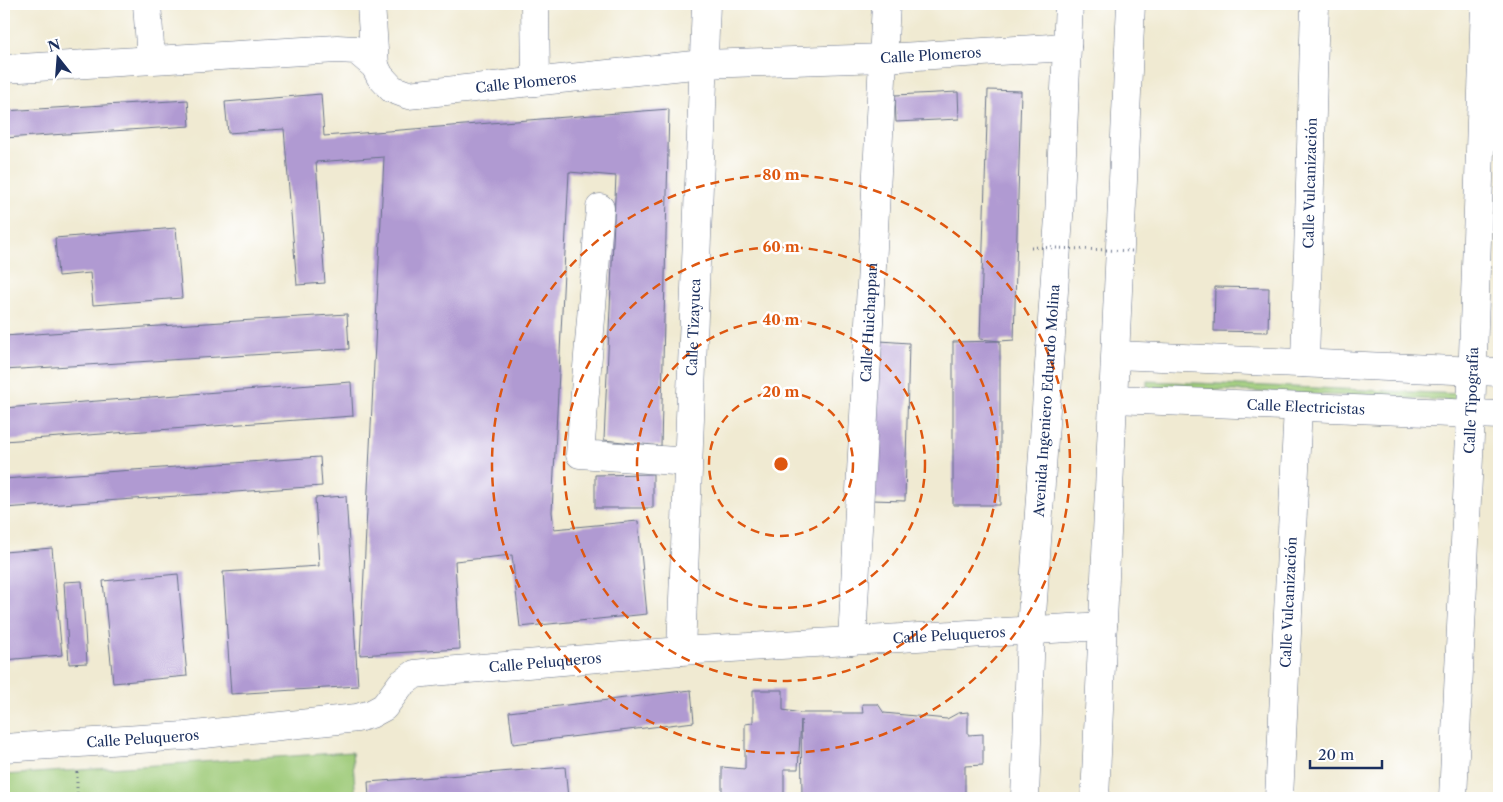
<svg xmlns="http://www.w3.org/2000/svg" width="1503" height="802" viewBox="0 0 1503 802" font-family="'Libre Caslon Text',serif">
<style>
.green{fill:#9fcb79;stroke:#5d7d6c}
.building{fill:#b09ad2}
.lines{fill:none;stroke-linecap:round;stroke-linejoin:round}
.minor-casing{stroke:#667087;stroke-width:29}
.major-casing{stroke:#667087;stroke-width:29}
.path{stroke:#667087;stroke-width:3;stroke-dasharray:1 4;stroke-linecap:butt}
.minor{stroke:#fff;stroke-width:28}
.major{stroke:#fff;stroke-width:28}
.path-bridge{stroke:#667087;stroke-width:3;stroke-dasharray:1 4;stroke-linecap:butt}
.ring{fill:none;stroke:#de5710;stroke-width:2.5;stroke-dasharray:9 6}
.labels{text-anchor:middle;stroke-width:5;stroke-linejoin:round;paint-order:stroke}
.street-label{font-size:14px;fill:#1b2f5e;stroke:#fff}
.centre{fill:#de5710;stroke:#fff;stroke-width:2.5}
.ring-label{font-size:15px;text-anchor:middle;font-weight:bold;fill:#de5710;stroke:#fff;stroke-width:5;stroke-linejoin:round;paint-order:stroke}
</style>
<rect width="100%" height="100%" fill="#fff"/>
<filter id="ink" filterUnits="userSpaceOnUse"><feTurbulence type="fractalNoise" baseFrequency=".02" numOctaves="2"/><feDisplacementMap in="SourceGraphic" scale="10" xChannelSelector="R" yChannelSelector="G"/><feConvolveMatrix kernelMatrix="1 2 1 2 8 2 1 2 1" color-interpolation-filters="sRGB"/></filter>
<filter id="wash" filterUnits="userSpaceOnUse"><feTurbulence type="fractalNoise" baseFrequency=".0096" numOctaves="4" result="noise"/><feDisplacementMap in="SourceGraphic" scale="20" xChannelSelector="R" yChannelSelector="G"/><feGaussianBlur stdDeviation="1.12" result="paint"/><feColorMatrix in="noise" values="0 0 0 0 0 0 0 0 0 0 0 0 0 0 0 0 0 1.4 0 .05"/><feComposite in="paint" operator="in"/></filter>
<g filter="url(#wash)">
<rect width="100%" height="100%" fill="#f0ead2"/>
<g class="green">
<polygon points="1147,381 1462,394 1462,401 1147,387"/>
<polygon points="352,752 356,798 4,798 4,775"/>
</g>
<g id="blocks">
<g class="building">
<polygon points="988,90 1021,91 1014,340 1000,341 1000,505 953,505 953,342 1000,341 980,339"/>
<polygon points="958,92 959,119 896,122 895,95"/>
<polygon points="321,94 324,136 669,109 661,446 604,440 616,176 569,172 552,512 554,529 638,521 647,614 520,627 512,555 455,561 460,649 360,655 384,157 316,162 325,283 297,285 284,129 228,133 225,102"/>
<polygon points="188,100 190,126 4,138 4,111"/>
<polygon points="176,228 182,298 93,305 90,273 58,276 55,238"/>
<polygon points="1215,287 1269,288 1268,332 1214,331"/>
<polygon points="347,314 349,349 4,370 4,336"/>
<polygon points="880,341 909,343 905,501 872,500"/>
<polygon points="351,382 353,416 4,441 4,408"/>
<polygon points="320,457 322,486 4,508 4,479"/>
<polygon points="653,474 653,508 595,508 595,475"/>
<polygon points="346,496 358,686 231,694 223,572 319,566 315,498"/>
<polygon points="52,548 62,655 4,660 4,552"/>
<polygon points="178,574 187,676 113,683 103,581"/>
<polygon points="82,581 87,663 69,664 64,582"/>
<polygon points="691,690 694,722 513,744 509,712"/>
<polygon points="753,690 783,690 783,710 801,713 863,713 862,704 878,704 884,713 947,719 958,713 968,712 968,735 983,734 983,765 965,766 965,798 802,798 801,720 798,769 784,769 784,798 722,798 722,767 745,769 745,724 753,723"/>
<polygon points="565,767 568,798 369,798 368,782"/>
</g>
</g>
</g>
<g filter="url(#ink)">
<use href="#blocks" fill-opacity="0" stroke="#667087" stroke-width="1"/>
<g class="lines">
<defs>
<g id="minor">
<polyline points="147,4 151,59"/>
<polyline points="371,4 375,66"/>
<polyline points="535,4 536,82"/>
<path id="s1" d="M4 69 337 49 356 50 375 66 380 76 392 89 408 95 703 64 884 58 1067 47"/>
<polyline points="600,208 580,454 688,462"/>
<polyline points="1116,355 1499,372"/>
<path id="s2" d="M1305 363 1315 4"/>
<path id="s3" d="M1114 399 1499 415"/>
<path id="s4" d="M852 641 886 4"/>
<path id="s5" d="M681 651 706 4"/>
<path id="s6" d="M4 748 185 736 357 718 371 714 384 707 401 684 415 674 433 672 681 651 1103 626"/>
<path id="s7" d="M1279 798 1298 407"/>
<path id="s8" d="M1453 798 1471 414 1485 4"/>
</g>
<g id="major">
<path id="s9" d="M1025 798 1031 630 1059 217 1069 4"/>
<polyline points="1095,798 1131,4"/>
</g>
</defs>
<use href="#minor" class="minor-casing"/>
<use href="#major" class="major-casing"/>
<polyline class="path" points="77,798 77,769"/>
<use href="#minor" class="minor"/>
<use href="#major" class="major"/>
<polyline class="path-bridge" points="1031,247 1132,251"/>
</g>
</g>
<g class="ring">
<circle cx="781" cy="464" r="72"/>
<circle cx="781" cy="464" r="144"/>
<circle cx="781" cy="464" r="217"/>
<circle cx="781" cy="464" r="289"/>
</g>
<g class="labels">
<g class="street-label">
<text dy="5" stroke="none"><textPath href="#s1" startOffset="948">Calle Plomeros</textPath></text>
<text dy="5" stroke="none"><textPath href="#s1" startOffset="542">Calle Plomeros</textPath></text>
<text dy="5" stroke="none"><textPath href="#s2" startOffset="180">Calle Vulcanización</textPath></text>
<text dy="5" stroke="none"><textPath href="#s4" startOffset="319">Calle Huichappan</textPath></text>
<text dy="5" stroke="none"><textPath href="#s5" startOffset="324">Calle Tizayuca</textPath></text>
<text dy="5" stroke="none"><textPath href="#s9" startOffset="398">Avenida Ingeniero Eduardo Molina</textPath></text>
<text dy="5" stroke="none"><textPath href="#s8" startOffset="398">Calle Tipografía</textPath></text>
<text dy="5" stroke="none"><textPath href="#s3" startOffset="192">Calle Electricistas</textPath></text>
<text dy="5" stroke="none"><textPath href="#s7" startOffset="196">Calle Vulcanización</textPath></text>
<text dy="5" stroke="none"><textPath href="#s6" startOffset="965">Calle Peluqueros</textPath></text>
<text dy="5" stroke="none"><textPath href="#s6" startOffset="560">Calle Peluqueros</textPath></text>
<text dy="5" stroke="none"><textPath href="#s6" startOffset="139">Calle Peluqueros</textPath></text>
</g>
</g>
<circle cx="781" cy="464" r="8" class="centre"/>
<g class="ring-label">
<text x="781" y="180">80 m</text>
<text x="781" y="252">60 m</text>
<text x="781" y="325">40 m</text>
<text x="781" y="397">20 m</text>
</g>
<rect width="1503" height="802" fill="none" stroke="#fff" stroke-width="20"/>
<g transform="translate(58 58) rotate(343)" stroke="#ffffff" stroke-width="4" paint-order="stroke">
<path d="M0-4L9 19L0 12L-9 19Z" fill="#1b2f5e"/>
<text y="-8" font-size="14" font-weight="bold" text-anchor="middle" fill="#1b2f5e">N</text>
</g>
<path d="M1310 760v8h72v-8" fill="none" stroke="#1b2f5e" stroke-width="2.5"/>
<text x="1318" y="760" font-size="15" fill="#1b2f5e" stroke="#ffffff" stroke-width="4" paint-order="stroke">20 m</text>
</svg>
